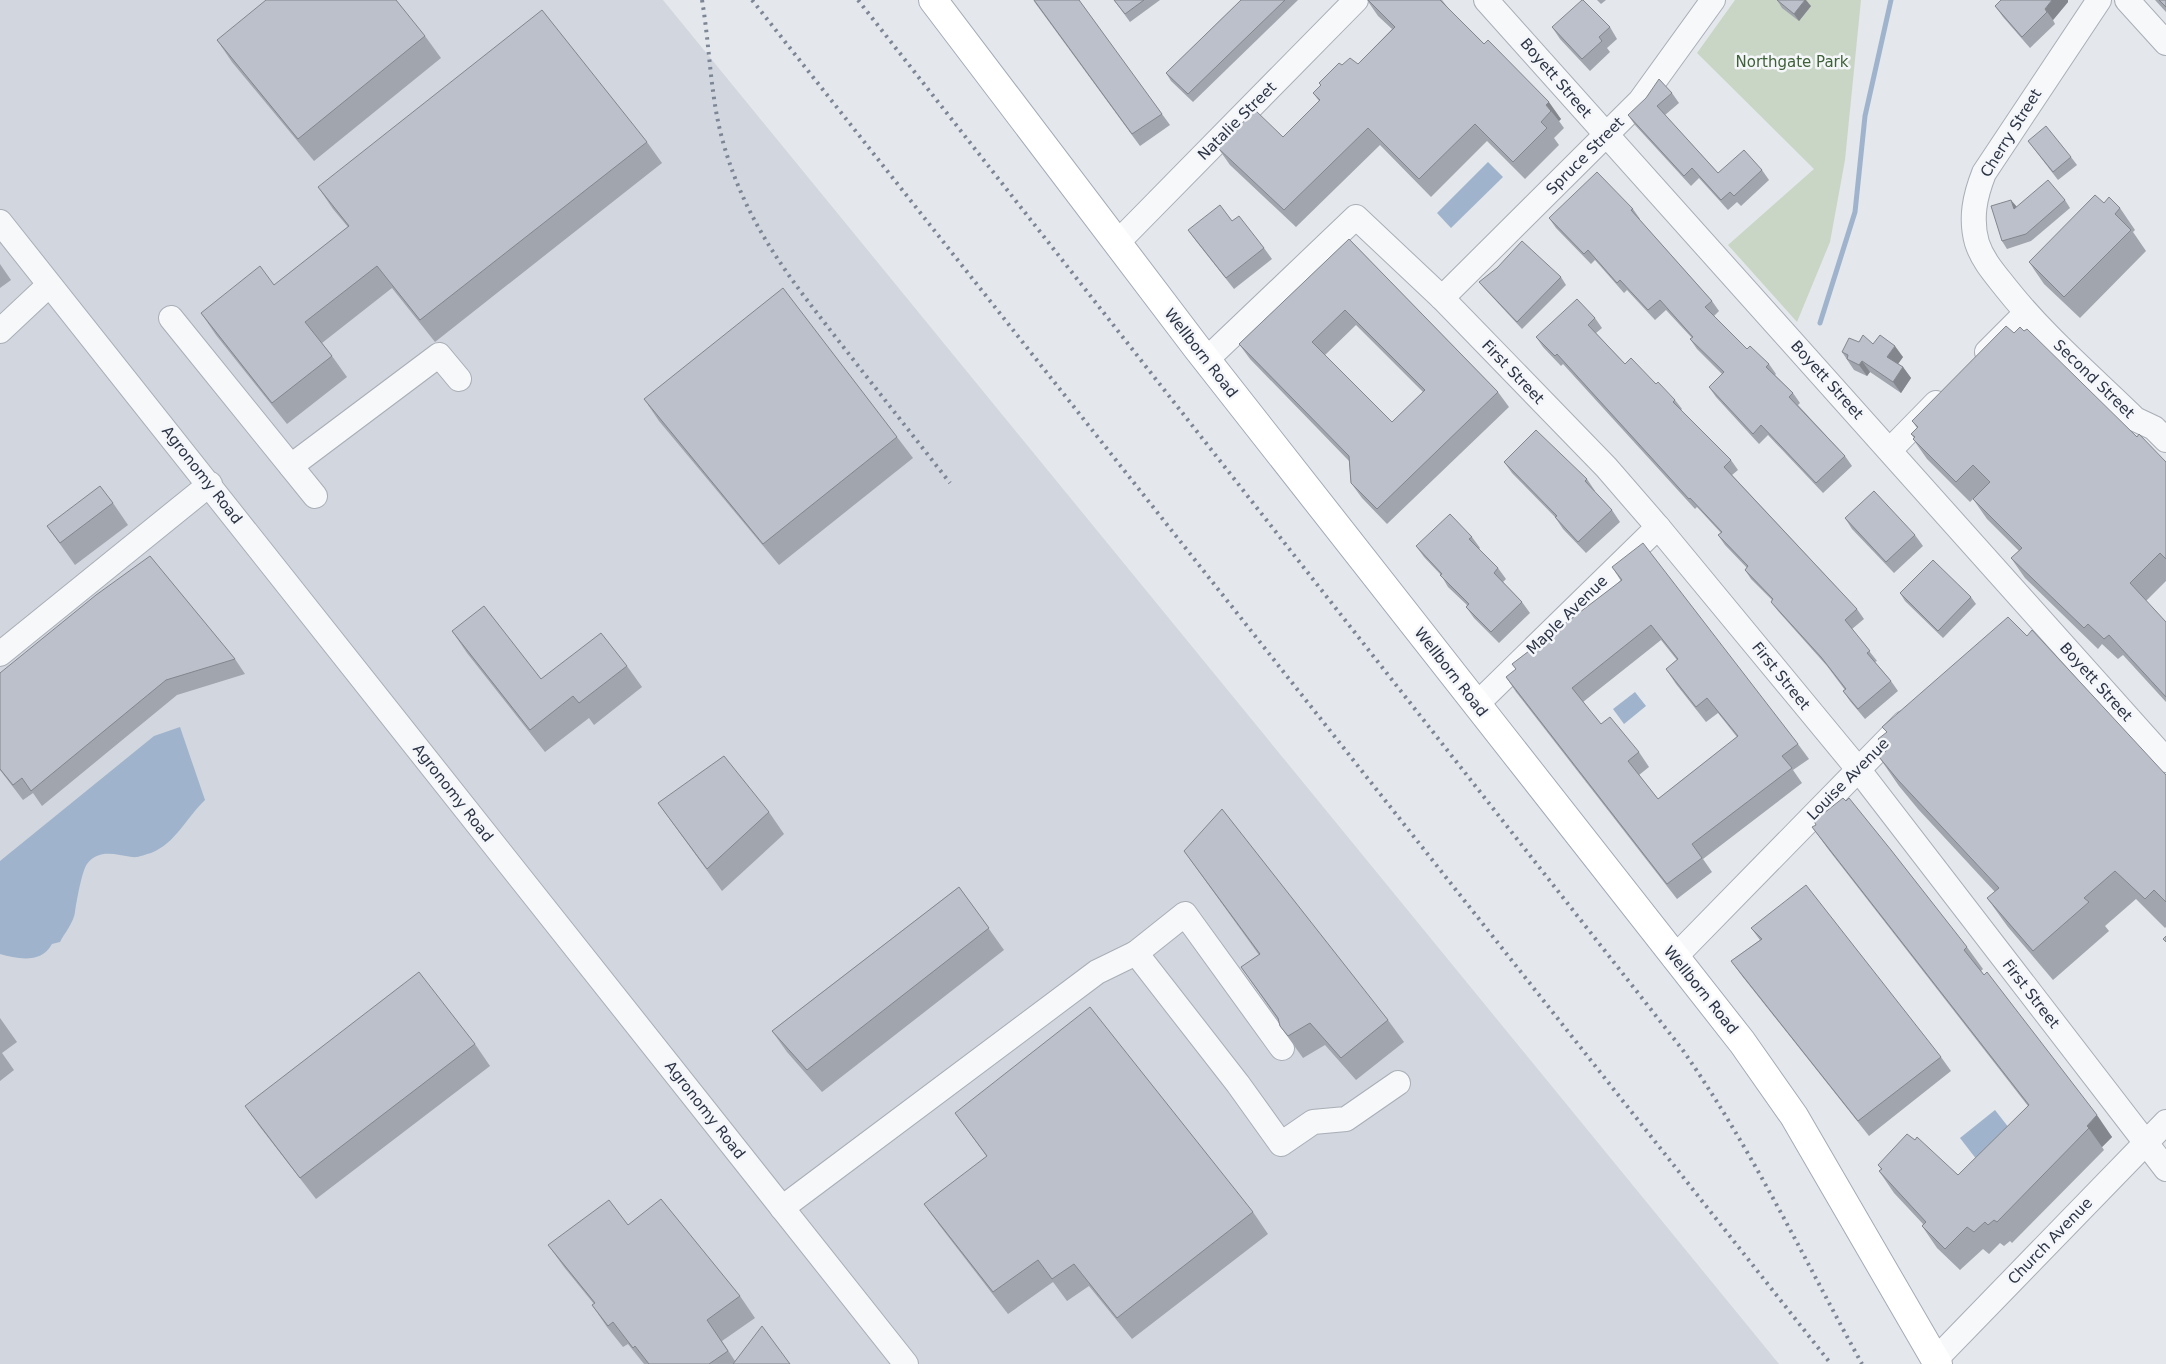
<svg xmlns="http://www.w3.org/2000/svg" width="2166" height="1364" viewBox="0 0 2166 1364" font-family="'DejaVu Sans',sans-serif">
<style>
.built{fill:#d2d6de}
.green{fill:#c9d6c5}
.water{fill:#9fb4cc}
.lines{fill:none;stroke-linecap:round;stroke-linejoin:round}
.stream{stroke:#9fb4cc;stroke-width:5}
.minor-casing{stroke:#a9aeb7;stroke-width:26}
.major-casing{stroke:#a3abb8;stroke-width:30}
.minor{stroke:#f7f8fa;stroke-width:24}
.major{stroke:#fff;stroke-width:28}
.rail{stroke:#7d8696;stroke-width:4;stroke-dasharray:2.5 5;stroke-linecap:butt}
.wall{fill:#a1a5ae;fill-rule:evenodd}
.shaded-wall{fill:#83868d}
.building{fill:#bbc0ca;stroke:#83868d;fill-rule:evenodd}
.labels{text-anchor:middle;stroke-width:5;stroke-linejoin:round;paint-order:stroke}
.park-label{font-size:15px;fill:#3f6138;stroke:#f4f6f9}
.street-label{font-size:15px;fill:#2b3445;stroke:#f4f6f9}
</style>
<rect width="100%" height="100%" fill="#e4e7ec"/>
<polygon class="built" points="0,0 663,0 1779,1364 0,1364"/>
<polygon class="green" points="1735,0 1861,0 1845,160 1830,242 1797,322 1728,245 1814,169 1697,53"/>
<g class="water">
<polygon points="1488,162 1503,177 1451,228 1437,213"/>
<polygon points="1635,692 1646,706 1624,724 1613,709"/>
<path d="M180 727 205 800C186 818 176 843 151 853 146 854 138 858 132 857 116 855 99 848 87 864 82 870 76 904 75 912 74 922 64 934 60 942L52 944C41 964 18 959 0 954V861L154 736Z"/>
<polygon points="1995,1110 2013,1133 1977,1160 1960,1138"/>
</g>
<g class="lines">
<polyline class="stream" points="1820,323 1855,212 1865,116 1891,0"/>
<defs>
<g id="minor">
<polyline points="1486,0 2166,760"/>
<path d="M2099 0 1984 173C1975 196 1970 218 1977 243 1983 261 1995 274 2006 288 2044 336 2091 376 2135 419L2154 428 2166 440"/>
<polyline points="2127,0 2166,43"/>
<polyline points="0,222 906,1364"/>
<polyline points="1118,242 1356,0"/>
<polyline points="1442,298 1640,101 1713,0"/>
<polyline points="171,318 315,496"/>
<polyline points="0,331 49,285"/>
<polyline points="1987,352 2026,313"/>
<polyline points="1206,360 1356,217 1442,298 1606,467 1658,527 1858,769 2166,1169"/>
<polyline points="1890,450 1936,403"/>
<polyline points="291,466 439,355 459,379"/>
<polyline points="0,654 210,484"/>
<polyline points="1477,704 1658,527"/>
<polyline points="1136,953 1185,914 1282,1048"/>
<polyline points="1674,958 1904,723"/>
<polyline points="782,1208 1097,972 1136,953 1238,1084 1281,1144 1313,1122 1346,1119 1398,1083"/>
<polyline points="1935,1360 2166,1122"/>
</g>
<polyline id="major" points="933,0 1197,348 1742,1042 1794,1116 1938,1364"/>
</defs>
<use href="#minor" class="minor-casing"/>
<use href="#major" class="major-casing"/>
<use href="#minor" class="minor"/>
<use href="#major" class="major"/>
<g class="rail">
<path d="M702 0C710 47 710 96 723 142 747 227 792 281 845 349 880 394 915 438 950 483"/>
<polyline points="752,0 1831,1364"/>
<path d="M858 0 1682 1049C1752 1149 1803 1257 1862 1364"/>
</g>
</g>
<g class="wall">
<polygon points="1033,0 1162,114 1170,125 1140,146"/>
<polygon points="1114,0 1160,0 1130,22"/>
<polygon points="1241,0 1298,0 1193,102 1171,81 1166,73"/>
<polygon points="1367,0 1442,0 1449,9 1561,119 1559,121 1564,128 1554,138 1559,145 1525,179 1487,141 1431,197 1380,145 1296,227 1230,165 1218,148 1283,137 1319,101 1313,93 1321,86 1319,83 1342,65 1358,64 1392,29 1378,16"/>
<polygon points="1597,0 1606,0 1601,4"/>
<polygon points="1777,0 1811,6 1799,21 1782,8"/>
<polygon points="2155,0 2166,0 2166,12"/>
<polygon points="2068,2 2053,20 2055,24 2030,48 2003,17 1995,6"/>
<polygon points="1552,27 1610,27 1617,39 1607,48 1610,52 1590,71 1560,39"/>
<polygon points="425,36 441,58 314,161 232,62 217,40"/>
<polygon points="1672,93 1679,103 1665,115 1718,173 1762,170 1769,180 1741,206 1737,202 1728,210 1699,178 1691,186 1635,125 1628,115"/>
<polygon points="2028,141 2071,157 2077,165 2058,180"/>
<polygon points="647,142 662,163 435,342 392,288 322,343 332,356 347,377 287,424 216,335 201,313 274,285 348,227 333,209 318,187"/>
<polygon points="2065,200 2070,208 2031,241 2007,249 2002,241 2017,207"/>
<polygon points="2104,203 2120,208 2135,230 2133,232 2146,251 2080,318 2044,284 2029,262"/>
<polygon points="1633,209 1640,219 1639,219 1712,301 1719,311 1714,316 1747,349 1769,364 1776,374 1775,375 1793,393 1800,403 1798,405 1845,456 1852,466 1823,493 1768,435 1759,444 1716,397 1709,387 1722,374 1697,349 1690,339 1692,338 1666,310 1655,320 1627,290 1624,293 1595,260 1591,264 1556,228 1549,218"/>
<polygon points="1232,221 1264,248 1272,259 1234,289 1196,241 1188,230"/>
<path d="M1349 239 1498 392 1509 407 1387 524 1362 498 1351 483 1349 461 1250 359 1239 344ZM1356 325 1423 392 1392 422 1325 355Z"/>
<polygon points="0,264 11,280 0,288"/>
<polygon points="1561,277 1566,285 1522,329 1485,289 1479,282"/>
<polygon points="1595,318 1602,328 1596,333 1625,364 1656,384 1675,400 1682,409 1681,410 1731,460 1738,470 1732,475 1857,609 1864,619 1852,629 1877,661 1875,662 1891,681 1898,691 1865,719 1850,701 1843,691 1845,690 1827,666 1778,611 1771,602 1772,600 1751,579 1745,570 1747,568 1725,545 1718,535 1721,533 1697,507 1695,509 1563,364 1561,366 1543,347 1536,337"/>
<polygon points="2014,333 2166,462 2166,581 2146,601 2166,622 2166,702 2123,655 2118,659 2102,644 2098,649 2025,578 2011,558 2019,551 1987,519 1973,499 1980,492 1970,502 1927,459 1913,439 1914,438 1911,434 1917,428 1912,421"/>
<polygon points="1859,342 1873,344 1903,357 1898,364 1903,367 1911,378 1901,393 1870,372 1867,376 1854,370 1842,352"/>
<polygon points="644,399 897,437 913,458 779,565 659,421"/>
<polygon points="1504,462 1587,479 1595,491 1594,491 1612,510 1620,522 1586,553 1563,529 1555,517 1512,473"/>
<polygon points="113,503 128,525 75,565 47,526"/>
<polygon points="1845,518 1915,535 1923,546 1894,573 1852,529"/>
<polygon points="1472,537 1480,548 1479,549 1498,568 1506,579 1503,582 1522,602 1530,613 1499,643 1474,618 1466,607 1467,605 1448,587 1441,575 1424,557 1416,546"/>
<path d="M1612 567 1798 744 1809 759 1793 770 1802 783 1703 859 1712 872 1677 899 1516 692 1506 677 1516 669 1512 664 1621 581ZM1661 640 1677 660 1666 669 1676 684 1706 722 1718 713 1737 737 1658 799 1639 775 1649 767 1639 752 1601 724 1583 702Z"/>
<polygon points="1900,593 1971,597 1976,604 1943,638 1905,601"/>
<polygon points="452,631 541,679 627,666 642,687 594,725 589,718 545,752 467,653"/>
<polygon points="235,659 245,674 177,695 42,806 33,793 23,800 0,770 0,673"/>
<polygon points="1878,739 2166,775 2166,927 2165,928 2136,899 2105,926 2109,931 2053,980 2008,927 1987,898 1995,892 1918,809 1899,786 1879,757 1886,751"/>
<polygon points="658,803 769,812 784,834 722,891"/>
<polygon points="1812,827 1967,947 1983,969 1981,971 2112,1137 2102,1147 2104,1150 2012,1243 2010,1241 2004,1246 2000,1243 1989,1254 1983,1249 1960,1270 1937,1248 1922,1226 1923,1224 1894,1193 1879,1171 1881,1169 1878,1165 1958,1175 2028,1106 1828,849"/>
<polygon points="1184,851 1388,1020 1404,1042 1356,1080 1325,1045 1303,1058 1280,1026 1278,1020 1241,967 1259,955"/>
<polygon points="959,887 1004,950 822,1092 787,1052 772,1031"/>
<polygon points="1751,928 1941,1057 1951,1071 1869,1136 1742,976 1731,961 1760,940"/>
<polygon points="0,1018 17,1042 2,1053 14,1070 0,1081"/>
<polygon points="475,1044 490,1066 316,1199 260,1127 245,1106"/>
<polygon points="955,1113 1253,1212 1268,1234 1132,1339 1089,1286 1067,1301 1053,1282 1008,1314 940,1226 924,1204 987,1157"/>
<polygon points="628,1225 740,1296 755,1318 722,1341 735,1361 790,1364 644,1364 628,1344 623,1347 607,1327 592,1305 594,1304 564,1267 548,1245"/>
</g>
<g class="shaded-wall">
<polygon points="1805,0 1806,0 1811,6 1799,21 1794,14"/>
<polygon points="2052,0 2068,0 2068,2 2053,20 2045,9"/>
<polygon points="1549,102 1561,119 1559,121 1551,111 1546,105"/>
<polygon points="2011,200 2017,207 2014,209"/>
<polygon points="1895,346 1903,357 1895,368 1887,357"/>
<polygon points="1862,361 1870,372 1867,376 1859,365"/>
<polygon points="1903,367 1911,378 1901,393 1893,382"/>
<polygon points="2097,1115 2112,1137 2102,1147 2087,1126"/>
</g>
<g class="building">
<polygon points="266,0 396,0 425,36 298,139 217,40"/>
<polygon points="1034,0 1079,0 1162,114 1132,134"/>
<polygon points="1114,0 1144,0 1125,14"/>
<polygon points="1241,0 1285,0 1188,94 1166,73"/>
<polygon points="1368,0 1440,0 1484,44 1488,40 1549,102 1546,105 1551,111 1541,122 1547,128 1513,162 1475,124 1419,179 1368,128 1284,210 1218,148 1255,110 1283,137 1320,100 1313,93 1321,85 1319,83 1339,63 1342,65 1350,58 1358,64 1395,27"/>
<polygon points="1582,0 1583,0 1610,27 1599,37 1602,41 1582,59 1552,27"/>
<polygon points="1777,0 1805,0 1794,14"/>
<polygon points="2001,0 2052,0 2045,9 2047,12 2022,37 1995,6"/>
<polygon points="2159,0 2166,0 2166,7"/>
<polygon points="542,10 647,142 420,320 377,266 305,322 332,356 272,403 201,313 260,266 274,285 349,226 318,187"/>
<polygon points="1659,79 1672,93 1657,106 1718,173 1744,150 1762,170 1734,196 1730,192 1721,200 1692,168 1684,176 1628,115 1646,98"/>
<polygon points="2046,126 2071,157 2053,172 2028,141"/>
<polygon points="1597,172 1633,209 1631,210 1712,301 1705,307 1747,349 1750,346 1769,364 1766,367 1793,393 1789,397 1845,456 1816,483 1761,425 1753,434 1709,387 1724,372 1690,339 1693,337 1660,300 1648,310 1620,280 1617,283 1588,250 1584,254 1549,218"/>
<polygon points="2048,180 2065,200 2026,234 2002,241 1991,206 2011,200 2014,209"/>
<polygon points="2095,195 2104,203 2109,197 2120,208 2115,214 2131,230 2064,297 2029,262"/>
<polygon points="1220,205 1232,221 1239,216 1264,248 1226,278 1188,230"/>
<path d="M1349 239 1498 392 1377 509 1351 483 1349 456 1239 344ZM1345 310 1425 390 1392 422 1312 342Z"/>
<polygon points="1522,241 1561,277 1517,322 1479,282 1497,268"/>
<polygon points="783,288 897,437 763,544 644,399"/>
<polygon points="1577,299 1595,318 1588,325 1625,364 1631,358 1656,384 1658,382 1675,400 1673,402 1731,460 1724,467 1857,609 1845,620 1870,651 1867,653 1891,681 1858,709 1843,691 1846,689 1821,657 1771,602 1773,599 1745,570 1748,566 1718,535 1722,532 1690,498 1689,499 1557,354 1555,356 1536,337"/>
<polygon points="2006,326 2014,333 2020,327 2024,331 2027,329 2137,437 2139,434 2166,462 2166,559 2160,553 2130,583 2166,622 2166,697 2109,635 2104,639 2088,624 2084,628 2011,558 2022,548 1973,499 1990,482 1973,465 1956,482 1913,439 1915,437 1911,434 1918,427 1912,421"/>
<polygon points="1863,335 1873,344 1880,335 1895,346 1887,357 1903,367 1893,382 1862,361 1859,365 1847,359 1848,355 1842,352 1849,338 1859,342"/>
<polygon points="1536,430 1587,479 1585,481 1612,510 1578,542 1555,517 1557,516 1504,462"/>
<polygon points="100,486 113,503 60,543 47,526"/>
<polygon points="1874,491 1915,535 1886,562 1845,518"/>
<polygon points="1450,514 1472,537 1469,539 1498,568 1494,573 1522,602 1491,632 1466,607 1469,604 1440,575 1442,574 1416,546"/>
<path d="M1643 543 1798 744 1782 756 1792 768 1692 844 1702 858 1667 884 1506 677 1516 669 1512 664 1622 580 1612 567ZM1651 625 1678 659 1666 669 1696 707 1707 698 1738 736 1658 799 1628 761 1639 752 1610 717 1601 724 1572 688Z"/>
<polygon points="150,556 235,659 166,680 31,791 22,778 13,785 0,769 0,673 96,595"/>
<polygon points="1933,560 1971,597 1938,631 1900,593"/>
<polygon points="484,606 541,679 601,633 627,666 579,703 573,696 530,730 452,631"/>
<polygon points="2008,617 2027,636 2032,630 2166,775 2166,902 2154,890 2145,899 2115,871 2084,898 2089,902 2033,951 1987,898 1999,888 1898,780 1879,757 1887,750 1878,739 1887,732 1882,727"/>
<polygon points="724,756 769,812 707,869 658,803"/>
<polygon points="1843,798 1846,801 1849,798 1891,850 1967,947 1964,950 1984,975 1987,972 2097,1115 2087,1126 2089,1128 1997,1222 1994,1220 1988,1225 1985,1222 1974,1232 1967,1227 1945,1249 1922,1226 1926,1222 1879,1171 1882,1169 1878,1165 1907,1134 1915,1140 1917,1137 1958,1175 2029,1105 1812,827 1816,825 1814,821"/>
<polygon points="1222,809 1388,1020 1341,1058 1310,1023 1288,1036 1280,1026 1278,1018 1241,967 1260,954 1184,851"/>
<polygon points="1806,885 1941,1057 1858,1121 1731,961 1762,939 1751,928"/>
<polygon points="959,887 989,928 807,1070 772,1031"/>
<polygon points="2166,936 2166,942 2163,939"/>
<polygon points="419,972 475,1044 300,1178 245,1106"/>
<polygon points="1090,1007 1253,1212 1117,1318 1074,1264 1052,1279 1038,1260 993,1292 924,1204 987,1156 955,1113"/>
<polygon points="661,1199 740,1296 707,1320 728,1351 709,1364 649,1364 635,1346 633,1348 613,1322 608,1326 592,1305 595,1303 548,1245 609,1200 628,1225"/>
<polygon points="762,1326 790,1364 733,1364"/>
</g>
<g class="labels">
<g class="park-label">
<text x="1792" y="67">Northgate Park</text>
</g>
<g class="street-label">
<text transform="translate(1556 78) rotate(49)" y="5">Boyett Street</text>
<text transform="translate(1237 121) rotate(-45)" y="5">Natalie Street</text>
<text transform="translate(2011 133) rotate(-58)" y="5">Cherry Street</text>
<text transform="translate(1585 156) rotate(-45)" y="5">Spruce Street</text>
<text transform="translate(1201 353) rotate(52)" y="5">Wellborn Road</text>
<text transform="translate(1513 372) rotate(46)" y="5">First Street</text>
<text transform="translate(2094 379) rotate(44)" y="5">Second Street</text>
<text transform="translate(1827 380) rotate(48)" y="5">Boyett Street</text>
<text transform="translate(202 475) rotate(52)" y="5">Agronomy Road</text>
<text transform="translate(1567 615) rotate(-44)" y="5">Maple Avenue</text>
<text transform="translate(1451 672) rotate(52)" y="5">Wellborn Road</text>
<text transform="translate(1781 676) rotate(51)" y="5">First Street</text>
<text transform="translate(2096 682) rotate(48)" y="5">Boyett Street</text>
<text transform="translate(1848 779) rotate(-45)" y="5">Louise Avenue</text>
<text transform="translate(453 793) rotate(52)" y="5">Agronomy Road</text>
<text transform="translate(1701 990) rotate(51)" y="5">Wellborn Road</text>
<text transform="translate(2031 994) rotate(52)" y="5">First Street</text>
<text transform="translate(705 1110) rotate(52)" y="5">Agronomy Road</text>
<text transform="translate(2050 1241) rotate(-46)" y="5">Church Avenue</text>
</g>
</g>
</svg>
